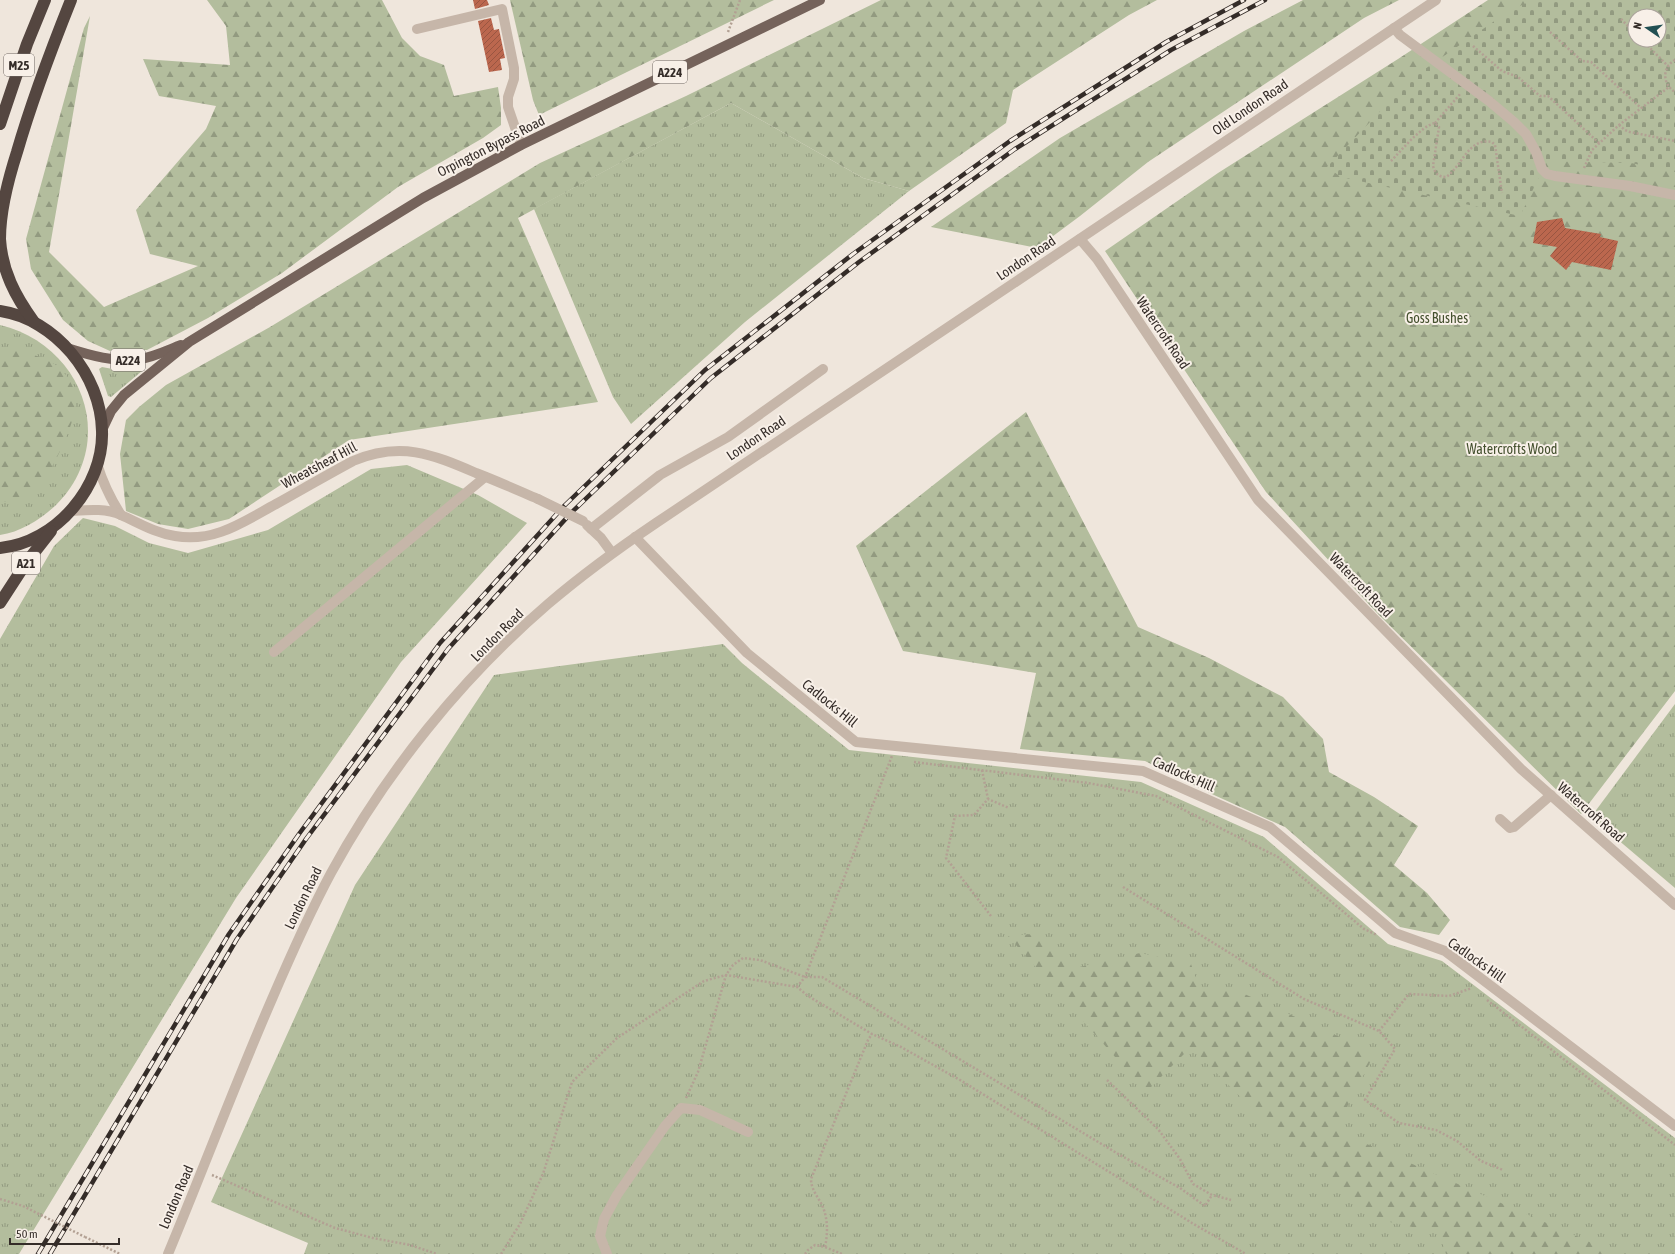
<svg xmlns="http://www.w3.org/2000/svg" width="1675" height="1254" viewBox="0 0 1675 1254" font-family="'Asap Condensed',sans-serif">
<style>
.grass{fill:url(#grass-tufts)}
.forest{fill:url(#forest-firs);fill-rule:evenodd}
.cemetery{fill:url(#cemetery-stones);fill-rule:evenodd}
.building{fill:url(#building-hatch)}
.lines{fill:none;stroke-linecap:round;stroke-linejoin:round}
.path{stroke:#b2a093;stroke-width:2.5;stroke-dasharray:2 2;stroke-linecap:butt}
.minor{stroke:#c6b6a9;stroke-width:10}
.major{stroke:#75635b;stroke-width:10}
.highway{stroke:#544640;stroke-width:12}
.rail-casing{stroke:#342c28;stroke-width:4.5}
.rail{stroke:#f8f0e8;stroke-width:3;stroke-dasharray:9;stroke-linecap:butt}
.path-bridge{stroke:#b2a093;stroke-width:2.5;stroke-dasharray:2 2;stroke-linecap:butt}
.minor-bridge{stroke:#c6b6a9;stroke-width:10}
.labels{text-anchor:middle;stroke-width:4;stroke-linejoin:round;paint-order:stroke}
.shield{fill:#f8f0e8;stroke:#6f6762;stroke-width:1}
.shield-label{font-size:13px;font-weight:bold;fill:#342c28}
.street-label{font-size:14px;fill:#342c28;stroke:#f8f0e8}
.park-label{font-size:14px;fill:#44502e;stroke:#f8f0e8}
</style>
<defs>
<pattern id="grass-tufts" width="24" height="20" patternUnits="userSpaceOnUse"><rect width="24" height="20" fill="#b3bd9d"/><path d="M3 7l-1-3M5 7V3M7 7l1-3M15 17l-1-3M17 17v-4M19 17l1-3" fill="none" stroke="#929a80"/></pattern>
<pattern id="forest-firs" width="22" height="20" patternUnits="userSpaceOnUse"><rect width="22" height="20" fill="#b3bd9d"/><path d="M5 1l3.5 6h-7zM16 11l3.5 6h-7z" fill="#929a80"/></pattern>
<pattern id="cemetery-stones" width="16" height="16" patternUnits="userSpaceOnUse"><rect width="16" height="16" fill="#b3bd9d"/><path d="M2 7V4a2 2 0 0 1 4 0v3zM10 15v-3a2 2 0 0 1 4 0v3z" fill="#929a80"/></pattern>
<pattern id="building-hatch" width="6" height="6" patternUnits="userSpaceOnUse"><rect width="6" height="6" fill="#bb674e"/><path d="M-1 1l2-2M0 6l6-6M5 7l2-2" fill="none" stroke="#995541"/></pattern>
</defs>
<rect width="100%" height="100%" fill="#efe6dc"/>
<g class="grass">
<polygon points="731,103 863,178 909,191 745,322 631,424 613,397 534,209"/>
<path d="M0 325C83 345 119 442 56 505 41 519 21 532 0 535Z"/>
<polygon points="102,367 118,370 140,369 142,371 111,397 108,396 99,369"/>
<polygon points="407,465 478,495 527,523 401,662 236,898 19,1254 0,1254 0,639 54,546 83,518 115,526 149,543 188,553 268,530 371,469"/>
<polygon points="723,644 742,663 849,750 1141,782 1264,837 1388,944 1442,961 1675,1138 1675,1254 304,1254 308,1243 211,1202 355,885 494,675"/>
<polygon points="1675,704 1675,888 1591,817"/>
</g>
<g class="forest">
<polygon points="207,0 382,0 402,38 420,56 444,65 454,96 498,87 501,108 501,125 483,138 398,187 282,273 208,318 147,350 110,351 88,341 63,320 31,269 26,239 84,28 90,16 49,252 104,307 198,266 150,254 136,210 206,129 216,106 159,96 143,59 230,65 226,26"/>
<polygon points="510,0 774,0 539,115 533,100"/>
<polygon points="881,0 1157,0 1129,15 1013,90 1006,123 909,191 863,178 731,103 518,218 598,402 349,440 229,519 188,529 158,524 126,511 120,454 126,420 139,407 166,385 270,327 540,163 686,96"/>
<polygon points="1303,0 1399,0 1364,18 1148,162 1080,216 1037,248 931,227 1060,138 1244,31"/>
<path d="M1488 0H1675V691L1581 814 1377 613 1266 492 1105 251 1218 173 1398 59ZM1635 16H1659V40H1635Z"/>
<path d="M0 346C17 351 44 355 57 366 65 372 75 387 76 397 79 419 46 487 27 499 19 504 8 502 0 501Z"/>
<polygon points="1026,412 1138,627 1209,658 1283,697 1323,739 1329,772 1374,797 1418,826 1394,865 1427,893 1450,920 1439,935 1400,927 1285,827 1214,795 1145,761 1020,749 1036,673 903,651 856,546"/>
<polygon points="1033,934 1071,969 1140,953 1191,964 1200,990 1238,991 1375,1053 1335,1130 1617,1254 1446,1254 1439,1233 1372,1218 1273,1130 1191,1047 1146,1092 1008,936"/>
</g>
<path class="cemetery" d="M1533 0H1675V172L1631 163 1547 161 1520 216 1341 177 1327 167 1412 78 1509 11ZM1635 16H1659V40H1635Z"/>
<g class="building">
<polygon points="473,0 487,0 489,5 475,9"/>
<polygon points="491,18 494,30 499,29 505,58 500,59 502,70 489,72 478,21"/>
<polygon points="1562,218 1565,228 1601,234 1600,237 1618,241 1611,270 1572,262 1566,270 1550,256 1557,247 1533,243 1537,222"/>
</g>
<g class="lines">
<g class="path">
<polyline points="1621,19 1635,33"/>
<polyline points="728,32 740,0"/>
<polyline points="1550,32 1582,61 1591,62 1641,108"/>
<polyline points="1642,40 1668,66"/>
<polyline points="1473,46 1502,71 1518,77 1540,96 1548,96 1599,143"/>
<path d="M1675 60C1662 67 1662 84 1675 92"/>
<polyline points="1435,123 1461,93"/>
<polyline points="1619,125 1625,130 1630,132 1675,141"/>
<path d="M1391 161C1401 151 1421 126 1435 123L1439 127 1433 166C1435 173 1438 177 1446 177 1462 167 1468 137 1492 142L1495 145 1502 193"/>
<polyline points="1584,168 1592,150 1619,125 1669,87"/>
<polyline points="914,762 1088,783 1156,796 1278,857 1364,929 1377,935"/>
<polyline points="982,770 988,799"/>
<polyline points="1123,887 1304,999 1379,1031 1395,1049 1365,1100 1399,1123 1436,1130 1457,1141 1481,1161 1503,1170"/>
<polyline points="991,916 946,858 955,816 974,815 988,799 1009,808"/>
<polyline points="797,987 805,977 892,756"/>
<polyline points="1487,1000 1675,1145"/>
<polyline points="1379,1031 1409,994 1449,996 1472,988"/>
<polyline points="1107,1080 1158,1129 1180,1159 1193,1184 1212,1195 1231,1200"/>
<polyline points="686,1098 698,1072 726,975 733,965 743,958 760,960 805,977 822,977 1120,1155 1180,1188 1205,1206 1212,1195"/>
<polyline points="212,1175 335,1228 373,1238 410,1245 437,1254"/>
<polyline points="0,1199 23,1206"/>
<polyline points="85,1237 120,1254"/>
<path d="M825 1247C828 1233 828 1218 822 1205 818 1197 811 1189 811 1179L868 1040 872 1034"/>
<polyline points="501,1254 520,1224 543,1174 572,1082 617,1038 704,981 726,975 797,987 808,996 872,1034 901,1047 960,1080 1192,1223 1246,1254"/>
<polyline points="805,1254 808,1250 815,1245 825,1247 842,1254"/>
</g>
<g class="minor">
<polyline points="1394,28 1400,35 1489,101 1514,122 1526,134 1536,152 1542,169 1547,174 1555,176 1630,186 1675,195"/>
<polyline points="417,29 502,9 514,68 514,79 508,97 508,107 521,145"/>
<polyline points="1080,239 1097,259 1258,500 1521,769 1675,905"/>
<path d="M97 464C103 483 110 498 121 515"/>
<path d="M70 511C87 510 106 508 121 515 139 523 155 533 175 536 214 543 243 522 276 504 301 490 327 475 353 461 400 441 432 454 476 473 497 481 517 490 538 499"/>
<polyline points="587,525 601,538 612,553"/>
<polyline points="591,529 660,475 728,437 823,369"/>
<polyline points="635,537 747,653 856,742 1143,771 1270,827 1395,933 1445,951 1675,1126"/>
<polyline points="274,652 485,477"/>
<polyline points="1500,819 1510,828 1514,827 1551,795"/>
<path d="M168 1254C203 1170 235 1084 272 999 290 957 309 914 331 873 386 772 461 679 548 604 582 575 619 548 656 523L1436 0"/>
<polyline points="607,1254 600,1236 604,1219 617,1195 665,1126 681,1108 700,1110 748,1132"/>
</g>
<g class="major">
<path d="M67 348C89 355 116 363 140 359 154 357 168 350 181 345"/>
<polyline points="102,430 111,411 124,395 189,342 423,198 521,145 820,0"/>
</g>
<g class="highway">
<polyline points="0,124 27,44 45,0"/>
<path d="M0 311C55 319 101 375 102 431 104 486 56 543 0 548"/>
<path d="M34 322C15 296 2 271 0 239 0 210 8 180 17 152 32 100 51 50 71 0"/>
<polyline points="0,603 26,563 51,531"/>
</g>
<defs>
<g id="rail">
<polyline points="38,1254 229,934 299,834 440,643 564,506 705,370 853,254 1010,141 1166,42 1244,0"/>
<polyline points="50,1254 237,939 306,839 448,649 571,513 711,378 859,262 1015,149 1171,50 1265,0"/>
</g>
</defs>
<use href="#rail" class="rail-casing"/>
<use href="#rail" class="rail"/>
<polyline class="path-bridge" points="23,1206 85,1237"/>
<polyline class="minor-bridge" points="538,499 583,521"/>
</g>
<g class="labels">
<g class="shield">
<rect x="4" y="54" width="30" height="22" rx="3"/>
<rect x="653" y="61" width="34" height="22" rx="3"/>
<rect x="111" y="349" width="34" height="22" rx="3"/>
<rect x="12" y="552" width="28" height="22" rx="3"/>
</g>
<g class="shield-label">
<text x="19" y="70">M25</text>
<text x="670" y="77">A224</text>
<text x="128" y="365">A224</text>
<text x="26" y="568">A21</text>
</g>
<g class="street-label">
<text transform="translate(1250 107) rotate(-34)" y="5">Old London Road</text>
<text transform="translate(491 146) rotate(-27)" y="5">Orpington Bypass Road</text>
<text transform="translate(1026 258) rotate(-34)" y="5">London Road</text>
<text transform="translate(1163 333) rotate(56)" y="5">Watercroft Road</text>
<text transform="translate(756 438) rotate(-34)" y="5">London Road</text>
<text transform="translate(319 465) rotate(-28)" y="5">Wheatsheaf Hill</text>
<text transform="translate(1361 585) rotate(46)" y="5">Watercroft Road</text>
<text transform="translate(497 635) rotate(-45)" y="5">London Road</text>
<text transform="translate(830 703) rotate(39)" y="5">Cadlocks Hill</text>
<text transform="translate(1184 774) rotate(24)" y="5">Cadlocks Hill</text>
<text transform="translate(1591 812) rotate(41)" y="5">Watercroft Road</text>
<text transform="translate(303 898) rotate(-64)" y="5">London Road</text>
<text transform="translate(1477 960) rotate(35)" y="5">Cadlocks Hill</text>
<text transform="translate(176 1197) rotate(-67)" y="5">London Road</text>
</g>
<g class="park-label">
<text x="1437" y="323">Goss Bushes</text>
<text x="1512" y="454">Watercrofts Wood</text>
</g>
</g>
<g transform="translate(1647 28) rotate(283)"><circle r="19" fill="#f8f0e8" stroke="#aaa29b"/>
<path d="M0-3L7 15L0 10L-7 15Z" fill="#214f52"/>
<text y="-6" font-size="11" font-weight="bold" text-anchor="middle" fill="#342c28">N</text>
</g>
<path d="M10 1238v6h109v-6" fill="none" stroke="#342c28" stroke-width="2"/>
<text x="16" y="1238" font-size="12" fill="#342c28" stroke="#f8f0e8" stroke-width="3" paint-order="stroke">50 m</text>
</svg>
